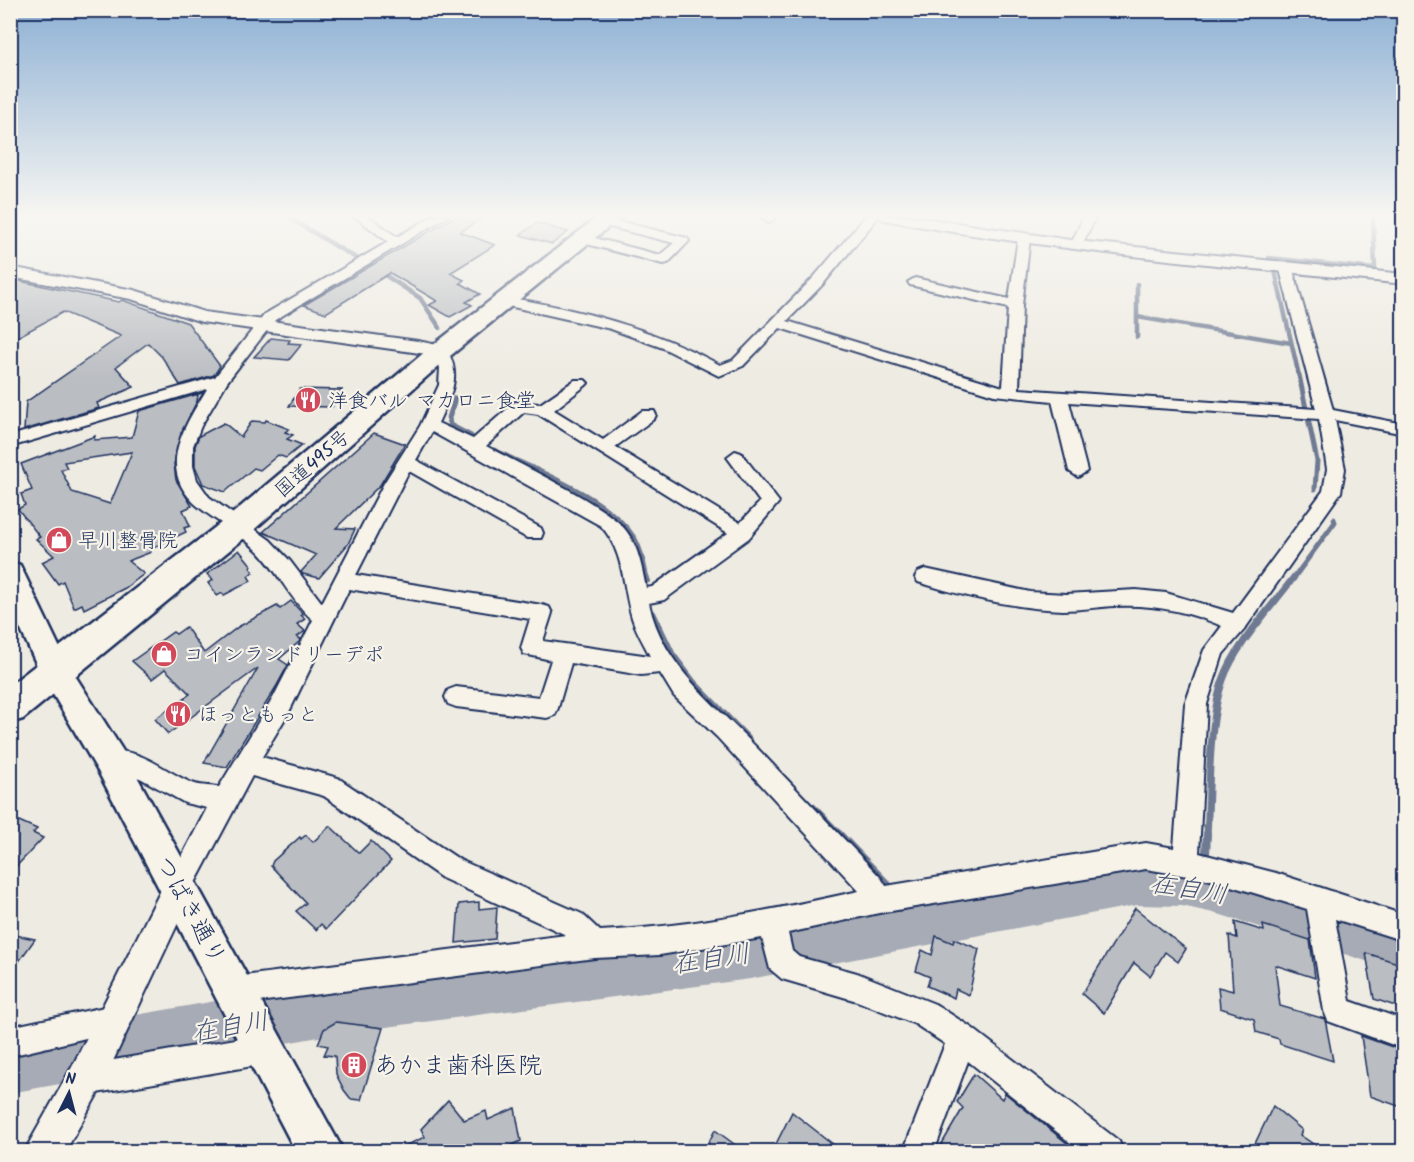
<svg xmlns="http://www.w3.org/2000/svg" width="1414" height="1162" viewBox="0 0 1414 1162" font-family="Kalam,'Klee One',sans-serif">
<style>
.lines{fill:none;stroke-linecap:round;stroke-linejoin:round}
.stream-far3{stroke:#6e7992;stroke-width:4.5}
.stream-far2{stroke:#6e7992;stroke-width:5}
.stream-far1{stroke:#6e7992;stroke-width:7}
.stream{stroke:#6e7992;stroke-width:8}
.river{fill:#a6abb5;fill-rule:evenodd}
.building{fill:#babdc2;stroke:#1b2f5e;stroke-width:1.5;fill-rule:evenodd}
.minor-casing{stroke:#1b2f5e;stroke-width:4}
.tertiary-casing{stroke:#1b2f5e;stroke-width:4}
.secondary-casing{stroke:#1b2f5e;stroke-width:5}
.trunk-casing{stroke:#1b2f5e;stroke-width:5}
.minor{fill:#f7f3e8;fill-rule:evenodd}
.tertiary{fill:#f7f3e8;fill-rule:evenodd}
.secondary{fill:#f7f3e8;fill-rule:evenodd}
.trunk{fill:#f7f3e8;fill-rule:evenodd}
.labels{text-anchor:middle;stroke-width:4.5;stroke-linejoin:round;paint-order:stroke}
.poi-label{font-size:20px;fill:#1b2f5e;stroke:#f7f3e8;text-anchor:start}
.street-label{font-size:20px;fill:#1b2f5e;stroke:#f7f3e8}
.near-street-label{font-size:24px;fill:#1b2f5e;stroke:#f7f3e8}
.near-poi-label{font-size:24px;fill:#1b2f5e;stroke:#f7f3e8;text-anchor:start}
.near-water-label{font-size:26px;font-style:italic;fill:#455478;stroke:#f7f3e8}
</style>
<rect width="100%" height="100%" fill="#eeebe2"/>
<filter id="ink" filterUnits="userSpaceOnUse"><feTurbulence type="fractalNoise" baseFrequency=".0167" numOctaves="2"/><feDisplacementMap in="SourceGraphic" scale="12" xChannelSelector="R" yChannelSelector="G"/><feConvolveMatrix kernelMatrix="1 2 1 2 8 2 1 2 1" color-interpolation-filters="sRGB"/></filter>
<g filter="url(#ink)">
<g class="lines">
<g class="stream-far3">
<polyline points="286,216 359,260"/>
<polyline points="1269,258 1375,269 1373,216"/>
<polyline points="368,264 420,298 440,328"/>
<polyline points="1275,271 1299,376"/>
<polyline points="1137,284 1137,337"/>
<polyline points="1137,317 1291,343"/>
</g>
<g class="stream-far2">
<polyline points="1299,375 1317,461 1315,489"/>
<polyline points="455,398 449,418 450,425 471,436"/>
<path d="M494 450C536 471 609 497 635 539 642 551 644 565 647 579"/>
<polyline points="1293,579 1335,522 1334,519"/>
</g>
<g class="stream-far1">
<polyline points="646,577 647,580"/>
<polyline points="653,614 672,654 694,683 748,739"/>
<polyline points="813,807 841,836"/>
<path d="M1207 836C1210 790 1208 722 1223 680 1235 645 1272 607 1294 577"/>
</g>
<g class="stream">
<polyline points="839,834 890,887"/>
<polyline points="1206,854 1207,834"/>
</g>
<polygon class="river" points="1137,855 1182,856 1218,864 1404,921 1404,973 1218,914 1182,906 1137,905 750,979 341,1033 10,1093 10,1037 341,979 750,927"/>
</g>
<g class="building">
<polygon points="456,216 486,216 460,232 495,245 450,273 464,280 460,283 464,285 480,294 466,302 472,305 450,317 429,305 437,301 390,273 326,313 304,305"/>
<polygon points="537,223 568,232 552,244 520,235"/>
<polygon points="10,279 119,302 122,300 188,323 220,366 214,375 180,385 162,357 148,343 116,367 134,387 97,403 99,408 24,430 26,402 121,336 63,312 10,341 10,320 19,315 10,312"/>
<polygon points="271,338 290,340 288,343 302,344 289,360 254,357"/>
<polygon points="300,389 342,390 332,407 289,406"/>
<path d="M202 393 196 395H198L197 401 181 433 174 464 176 480 192 506 183 510 190 526 184 528 186 532 150 549 151 552 128 561 144 574 125 588 84 609 82 604 74 608 63 581 58 584 42 562 54 556 36 539 40 537 18 509 25 505 21 494 32 490 21 464 95 436 94 440 132 437 139 411ZM132 452 110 504 72 492 61 470 67 468 64 462Z"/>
<polygon points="266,420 289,429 285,432 293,435 287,439 302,445 286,458 278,455 260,470 254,468 225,492 203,484 195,466 195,446 199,436 224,423 241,437 252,421 265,422"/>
<polygon points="374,433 405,444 380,485 336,528 355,529 348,544 319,578 303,574 301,572 316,555 263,532"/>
<polygon points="239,550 252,566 250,567 253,572 248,576 251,581 224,595 222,593 217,596 208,583 213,580 207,574"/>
<polygon points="291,601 303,614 301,615 305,619 297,624 305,631 297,637 301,639 299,642 279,659 288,665 276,687 227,767 204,763 258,668 168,734 155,719 190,694 165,669 152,679 132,661 173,632 176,634 186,627 204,653 238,627 277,606 280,609"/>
<polygon points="10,817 37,829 33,833 43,838 10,873"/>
<polygon points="330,826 359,853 371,841 391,861 326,929 321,924 316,930 296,911 306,903 271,866 273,861 300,837 301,839 306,835 313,842"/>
<polygon points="479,902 479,909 497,907 495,939 456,943 459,904"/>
<polygon points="1135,908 1186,949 1178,962 1165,952 1150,976 1134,963 1104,1013 1082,994"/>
<polygon points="1235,922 1264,931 1263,925 1310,940 1315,978 1275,965 1280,1006 1325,1019 1333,1061 1280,1044 1279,1039 1256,1032 1254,1019 1220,1008 1218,987 1233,991 1229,935 1237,938"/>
<polygon points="10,934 35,939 10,974"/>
<polygon points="936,936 953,943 954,939 979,949 969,995 956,989 954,998 927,986 930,977 916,971 922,950 932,955"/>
<polygon points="1366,953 1404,965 1404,1009 1374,999"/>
<polygon points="336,1022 383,1028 361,1100 351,1099 344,1090 336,1074 335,1056 324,1055 328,1046 318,1044 324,1029"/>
<polygon points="1361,1036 1404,1051 1404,1108 1370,1096"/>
<polygon points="974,1074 1002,1099 1005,1093 1078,1152 937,1152 963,1108 957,1102"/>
<polygon points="448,1100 464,1120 486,1111 488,1120 515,1108 521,1141 498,1152 391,1152 425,1137 421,1129"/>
<polygon points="1273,1106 1302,1130 1300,1135 1325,1152 1251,1152"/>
<polygon points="792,1112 843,1152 772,1152"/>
<polygon points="715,1130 745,1152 704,1152"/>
</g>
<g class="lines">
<defs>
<g id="minor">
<path d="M354 216H368L397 237 433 216H448L275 320 227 382 201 426 193 446V466L197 480 209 497 270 540 290 561 322 603 384 483 420 426 439 385 440 368 434 351 441 347C447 348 448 350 450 356 461 381 448 400 438 423L473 439 515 402 540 404 575 380H585L588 383 585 386 554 410 603 440 642 411H654L656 415 654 419 615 447 740 523 760 502 727 457 735 451 741 453 779 502 749 538 664 600 649 603C662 666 716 705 757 748 798 791 840 835 881 878L886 886 1146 843 1174 848 1185 704 1204 650 1222 626C1188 611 1152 604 1114 606 1097 607 1080 610 1063 610 1014 608 965 597 918 582L915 577 918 572 925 569 1030 592 1066 594 1136 590 1166 593 1233 613 1323 491 1327 469 1319 419 1069 402 1087 471 1078 477 1069 471 1052 401 994 395 780 328 743 366 719 376 663 348 611 329 504 305 497 301 504 297C580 309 652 328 720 365L733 360 814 277 866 216H879L824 283 787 321 1003 387 1008 308 910 285 908 282 915 278 1009 299 1018 238 1024 234 1030 238 1022 305 1019 389 1316 409 1279 266 1281 263H1291L1333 410 1404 424V434L1335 420 1345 469 1341 492 1244 630 1223 654 1207 704 1199 853 1276 873 1404 915V941L1335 919 1350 1001 1404 1020V1049L1328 1021 1324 1011 1307 909 1211 880 1146 869 879 913 788 933 792 951 799 957 857 973 935 1004 972 1028 1119 1141 1123 1152H1082L968 1061 934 1152H903L945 1044 915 1024 857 1001 782 979 770 969 762 938 660 955 595 958 235 1005 225 1001 221 991 225 981 235 977 566 935 442 878 324 796 252 776 187 898 178 902 169 898 165 889 207 808 185 803 140 778 103 770 99 762 103 754C136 742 166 774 195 784 202 786 212 786 219 787L273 698 313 620C292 602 279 573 259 552 242 535 219 523 200 508 154 471 184 427 207 389L10 447V436L215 377 265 314 388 242ZM524 412 538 414 728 533 652 587 646 588C642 569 639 548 627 532 611 507 516 463 486 446ZM432 432 601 526C625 553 622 585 632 618 636 631 644 644 650 656L543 641 552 613 549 607 542 605 356 575 409 471 527 538H541L543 533 541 528 416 460ZM349 589 530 619 521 648 524 654 551 660 539 697 456 687 448 690 445 697 448 704 456 707 547 718 555 715 558 708 571 663 641 675 660 673 674 696 717 737 859 891C773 910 688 927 600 931L582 914 460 860 338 778 262 757 289 712Z"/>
<polygon points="765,216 777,216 769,223 763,219"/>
<polygon points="1084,216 1096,216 1081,247 1073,247 1071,244"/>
<polygon points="606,218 687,238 689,241 668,263 663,264 579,242 577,239 583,235 660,255 674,243 602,225 600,222"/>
<polygon points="114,1005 124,1009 128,1019 124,1029 10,1056 10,1027"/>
<polygon points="265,1034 275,1039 280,1049 275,1059 265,1064 85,1095 74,1091 70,1080 74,1069 85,1065"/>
</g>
<g id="tertiary">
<path d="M877 216H910L1077 241 1404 274V284C1230 266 1056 252 884 220Z"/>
<polygon points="10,267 134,290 204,312 418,341 447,347 450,351 441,356 202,322 131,299 10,277"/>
<polygon points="178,873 189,878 194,889 98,1093 65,1152 24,1152 72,1067 167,878"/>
</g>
<polygon id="secondary" points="10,562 20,565 67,663 123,751 344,1152 296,1152 99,773 40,672 10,606"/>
<polygon id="trunk" points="599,216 622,216 450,356 248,535 23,719 10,723 10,685 226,519 432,346"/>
</defs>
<use href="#minor" class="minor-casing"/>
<use href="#tertiary" class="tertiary-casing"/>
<use href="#secondary" class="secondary-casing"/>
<use href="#trunk" class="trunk-casing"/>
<use href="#minor" class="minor"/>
<use href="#tertiary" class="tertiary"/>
<use href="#secondary" class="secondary"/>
<use href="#trunk" class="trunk"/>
</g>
</g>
<linearGradient id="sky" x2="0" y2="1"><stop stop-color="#8db0d4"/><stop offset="0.57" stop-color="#f7f6f2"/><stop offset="1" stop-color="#f7f6f2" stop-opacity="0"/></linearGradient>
<rect width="1414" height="379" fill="url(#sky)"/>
<defs>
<symbol id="restaurant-disc" viewBox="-11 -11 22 22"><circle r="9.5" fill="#d1495b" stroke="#f7f3e8"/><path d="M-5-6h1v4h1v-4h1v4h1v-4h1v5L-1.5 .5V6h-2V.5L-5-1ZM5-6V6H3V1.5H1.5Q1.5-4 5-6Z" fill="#fff"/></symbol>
<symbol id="shop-disc" viewBox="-11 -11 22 22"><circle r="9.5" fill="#d1495b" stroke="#f7f3e8"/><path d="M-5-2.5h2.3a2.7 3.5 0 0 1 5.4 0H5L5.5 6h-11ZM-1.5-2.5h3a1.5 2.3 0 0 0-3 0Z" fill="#fff"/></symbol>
<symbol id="building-disc" viewBox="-11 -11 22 22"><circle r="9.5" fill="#d1495b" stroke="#f7f3e8"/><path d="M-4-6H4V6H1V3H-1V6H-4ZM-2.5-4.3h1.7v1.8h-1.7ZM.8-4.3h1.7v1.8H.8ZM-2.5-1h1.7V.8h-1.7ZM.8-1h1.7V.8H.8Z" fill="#fff"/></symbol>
</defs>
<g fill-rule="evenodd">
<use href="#restaurant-disc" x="293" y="385" width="30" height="30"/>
<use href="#shop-disc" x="44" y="525" width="30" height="30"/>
<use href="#shop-disc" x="149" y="639" width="30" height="30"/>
<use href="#restaurant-disc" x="163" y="699" width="30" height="30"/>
<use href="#building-disc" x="339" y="1050" width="30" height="30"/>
</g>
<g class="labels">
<g class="poi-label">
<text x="328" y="407">洋食バル マカロニ食堂</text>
<text x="78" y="547">早川整骨院</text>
<text x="184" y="661">コインランドリーデポ</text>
<text x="198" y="721">ほっともっと</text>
</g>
<g class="street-label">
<text transform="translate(312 463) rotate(-41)" y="7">国道495号</text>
</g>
<g class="near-street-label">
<text transform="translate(191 910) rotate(61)" y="8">つばき通り</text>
</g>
<g class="near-poi-label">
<text x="374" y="1073">あかま歯科医院</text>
</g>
<g class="near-water-label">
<text transform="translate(1189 888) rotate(9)" y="9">在自川</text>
<text transform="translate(711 958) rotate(-8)" y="9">在自川</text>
<text transform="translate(230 1026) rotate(-10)" y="9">在自川</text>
</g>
</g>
<rect width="1414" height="1162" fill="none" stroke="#f7f3e8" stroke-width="36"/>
<rect x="18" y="18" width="1378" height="1126" fill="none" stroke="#1b2f5e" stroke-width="2" filter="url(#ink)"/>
<g transform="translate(69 1093) rotate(6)" stroke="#f7f3e8" stroke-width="4.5" paint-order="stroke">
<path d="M0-4.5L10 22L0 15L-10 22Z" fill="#1b2f5e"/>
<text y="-9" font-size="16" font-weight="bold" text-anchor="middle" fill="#1b2f5e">N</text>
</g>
</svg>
